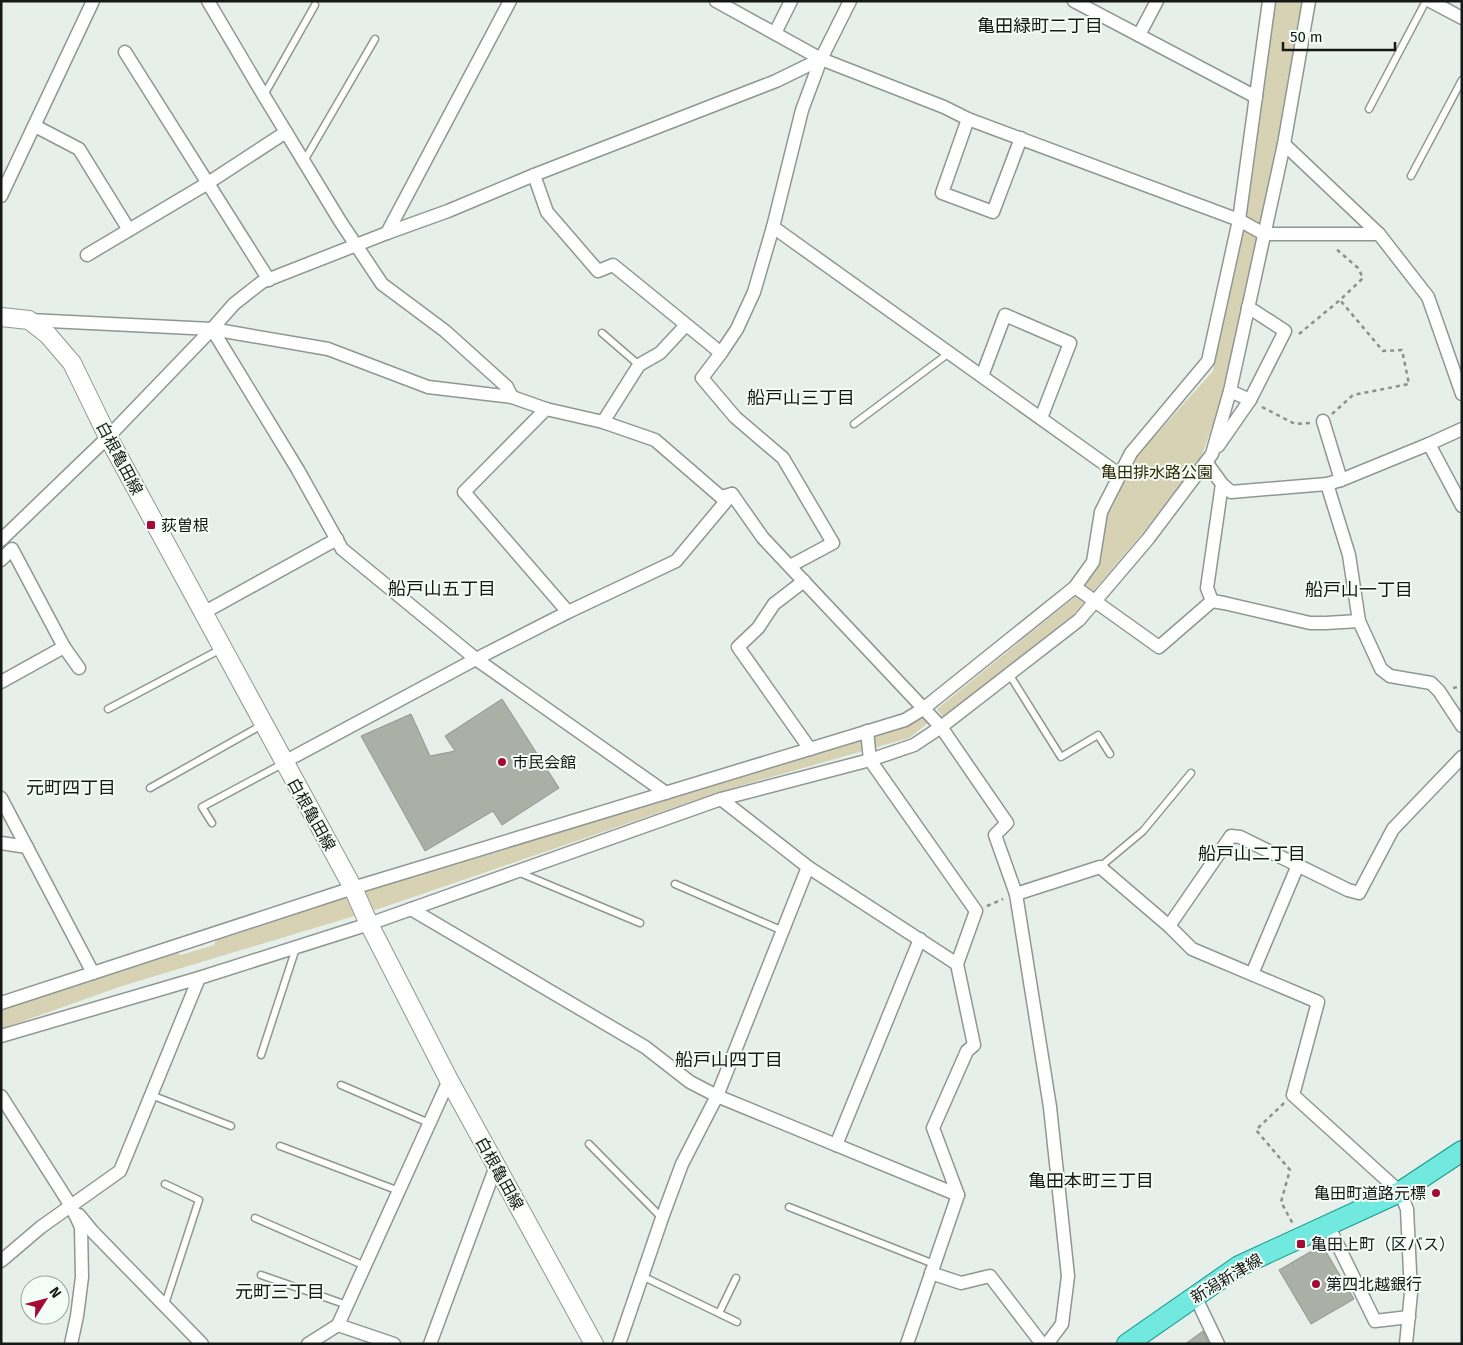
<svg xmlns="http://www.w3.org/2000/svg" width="1463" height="1345" viewBox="0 0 1463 1345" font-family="'Fira Sans','Noto Sans JP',sans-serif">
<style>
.green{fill:#d7d2b4}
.building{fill:#abb0a7;stroke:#91958d}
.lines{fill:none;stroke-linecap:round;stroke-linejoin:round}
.lane-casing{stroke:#8f9792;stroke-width:9}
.street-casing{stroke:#8f9792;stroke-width:15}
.secondary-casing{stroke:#8f9792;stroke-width:20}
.primary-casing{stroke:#14978b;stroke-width:22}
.path{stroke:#8a908c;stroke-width:2.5;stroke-dasharray:4 4;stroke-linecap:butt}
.lane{stroke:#fff;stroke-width:6}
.street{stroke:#fff;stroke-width:12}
.secondary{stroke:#fff;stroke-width:18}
.primary{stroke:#71e9df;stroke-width:20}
.poi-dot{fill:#a50935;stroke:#f3fcf6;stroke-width:2}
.labels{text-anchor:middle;stroke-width:4;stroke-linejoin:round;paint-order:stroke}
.street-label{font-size:16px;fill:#151816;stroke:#f3fcf6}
.park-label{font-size:16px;fill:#302900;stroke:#f3fcf6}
.poi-label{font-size:16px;fill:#151816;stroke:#f3fcf6;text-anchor:start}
.neighbourhood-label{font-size:18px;fill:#151816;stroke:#f3fcf6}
</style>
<rect width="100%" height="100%" fill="#e6efe9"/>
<g class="green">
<polygon points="1271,1 1302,1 1282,143 1224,395 1200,460 1140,536 1074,614 943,717 937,709 1081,592 1096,562 1106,511 1136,457 1213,371 1249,189"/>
<polygon points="923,718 933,719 909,738 722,791 384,907 122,986 1,1029 1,1008 174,951 181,955 214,945 217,938 329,901"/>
</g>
<g class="building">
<polygon points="502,699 559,788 502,825 493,811 425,851 361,736 411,714 430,756 455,751 445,736"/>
<polygon points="1322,1245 1354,1299 1311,1324 1279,1270"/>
<polygon points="1203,1331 1209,1344 1185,1344"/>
</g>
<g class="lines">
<defs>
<g id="lane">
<polyline points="264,95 315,5"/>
<polyline points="1369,109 1426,1"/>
<polyline points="304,161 375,39"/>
<polyline points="1411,176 1462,80"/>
<polyline points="602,333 639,365"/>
<polyline points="854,424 949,353"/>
<polyline points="1009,674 1061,757 1098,735 1110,754"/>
<polyline points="108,709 221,649"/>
<polyline points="150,788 262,725"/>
<polyline points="212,823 202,807 284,763"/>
<polyline points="1100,867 1143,831 1191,773"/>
<polyline points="518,872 640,923"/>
<polyline points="675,884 783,931"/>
<polyline points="261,1055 296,948"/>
<polyline points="341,1085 429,1123"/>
<polyline points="151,1095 231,1126"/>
<polyline points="589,1144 662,1218"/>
<polyline points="280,1146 399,1191"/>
<polyline points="789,1207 934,1264"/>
<polyline points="255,1218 365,1266"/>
<polyline points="261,1275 347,1305"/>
<polyline points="642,1276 737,1322"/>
<polyline points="165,1304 199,1200 165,1184"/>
<polyline points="719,1313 736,1278"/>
</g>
<g id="street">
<polyline points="208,1 264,96 340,221 382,284 445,331 507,387 512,397"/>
<polyline points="716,1 821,59 944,107 968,119 1239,220 1264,234 1379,234"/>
<polyline points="1074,1 1256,97"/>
<polyline points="1430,1 1462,18"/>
<polyline points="775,33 791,1"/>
<polyline points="1139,35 1157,1"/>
<polyline points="125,52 269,280"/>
<polyline points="968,119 942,193 993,212 1021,138"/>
<polyline points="35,126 79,149 129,230"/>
<polyline points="1284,144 1379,234 1428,297 1462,394"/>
<polyline points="534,175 547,212 598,271 613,265 721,353"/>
<polyline points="1,196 93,1"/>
<polyline points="773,227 1120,475"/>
<polyline points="387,233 510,1"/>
<polyline points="87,255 208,183 286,132"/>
<polyline points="1248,307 1285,331 1250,400"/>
<polyline points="29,320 212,329 328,349 428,387 512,397 546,409 603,422 655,440 721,497 732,494 763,538 941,727 1007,823 995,835 1016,894 1050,1107 1068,1276 1062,1324 1047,1344"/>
<polyline points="212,329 298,470 342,549 476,659 666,793"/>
<polyline points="982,376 1005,315 1070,343 1041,418"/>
<polyline points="1323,421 1341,480"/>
<polyline points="603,422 639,365 660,353 686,325"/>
<polyline points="1462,429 1429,444 1462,506"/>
<polyline points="1218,446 1250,400 1230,391"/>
<polyline points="1222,484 1231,492 1327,484 1341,480 1429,444"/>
<polyline points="1327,484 1349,555 1359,621 1381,669 1390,676 1431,683 1439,691 1462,726"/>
<polyline points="1,540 108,437 212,329 234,304 262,282 387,233 448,211 534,175 776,81 821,59"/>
<polyline points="1,560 12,549 64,647 79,668"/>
<polyline points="790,566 833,543 783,458 735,417 702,378 721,353 737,329 754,292 773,227 802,110 821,59 850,1"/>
<polyline points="804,581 774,604 758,628 738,647 810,749"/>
<polyline points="1075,587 1159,647 1212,601 1207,588 1222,484 1206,462"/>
<polyline points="1212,601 1224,603 1310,623 1326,623 1359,621"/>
<polyline points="568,612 676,561 732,494"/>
<polyline points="203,613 337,539"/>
<polyline points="1,682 64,647"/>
<polyline points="867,731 870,760 976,911 957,964 974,1045 967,1051 933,1128 958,1195 907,1344"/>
<polyline points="284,762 476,659 568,612 464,492 546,409"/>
<polyline points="1,798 93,973"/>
<polyline points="721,799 808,867 957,964"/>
<polyline points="1,843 27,847"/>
<polyline points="1016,894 1100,867 1169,926 1192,949 1318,1002 1293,1095 1400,1192 1407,1209 1411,1293 1406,1344"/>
<polyline points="411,909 645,1047 690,1082 717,1096 958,1195"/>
<polyline points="1169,926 1231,836 1240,837 1348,890 1359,893 1393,829 1462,757"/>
<polyline points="1252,974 1298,865"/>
<polyline points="1,1003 353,888 905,720 923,709 1075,587 1093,562 1101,512 1131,453 1208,361 1239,220 1269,1"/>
<polyline points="1,1036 199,978 369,924 721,799 870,760 914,745 941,727 1079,620 1148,539 1212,454 1230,391 1284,144 1309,1"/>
<polyline points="1,1096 71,1206 81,1227 82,1277 77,1316 71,1344"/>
<polyline points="836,1145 920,939"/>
<polyline points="79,1215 93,1232 202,1344"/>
<polyline points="1328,1225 1375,1321 1409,1317"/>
<polyline points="1,1261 41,1227 120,1171 199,978"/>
<polyline points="931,1273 961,1283 990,1276 1042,1344"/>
<polyline points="1195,1296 1218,1344"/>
<polyline points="338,1325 394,1344"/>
<polyline points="308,1344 338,1325 449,1080"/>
<polyline points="430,1344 496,1166"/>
<polyline points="619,1344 662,1218 682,1164 717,1096 808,867"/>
</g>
<polyline id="secondary" points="1,317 29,320 48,335 72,363 108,437 353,888 369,924 449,1080 594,1344"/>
<polyline id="primary" points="1127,1344 1239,1266 1400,1192 1462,1151"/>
</defs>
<use href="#lane" class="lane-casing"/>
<use href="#street" class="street-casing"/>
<use href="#secondary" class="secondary-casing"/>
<use href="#primary" class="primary-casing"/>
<g class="path">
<polyline points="1299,334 1340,300 1363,278 1358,268 1335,248"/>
<polyline points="1262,407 1295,424 1310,423"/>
<polyline points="1332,414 1353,395 1409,384 1402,350 1383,351 1340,300"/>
<polyline points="1453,688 1462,686"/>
<polyline points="987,906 1003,899"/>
<polyline points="1284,1103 1256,1130 1290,1170 1281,1202 1293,1224"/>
</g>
<use href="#lane" class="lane"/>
<use href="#street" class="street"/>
<use href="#secondary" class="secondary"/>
<use href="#primary" class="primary"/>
</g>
<g class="poi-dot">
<rect x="146" y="520" width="10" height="10" rx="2.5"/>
<circle cx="502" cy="762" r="5"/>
<circle cx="1436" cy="1193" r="5"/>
<rect x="1296" y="1239" width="10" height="10" rx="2.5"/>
<circle cx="1316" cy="1284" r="5"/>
</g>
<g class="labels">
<g class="street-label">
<text transform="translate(120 458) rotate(62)" y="6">白根亀田線</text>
<text transform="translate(312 814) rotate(61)" y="6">白根亀田線</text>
<text transform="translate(500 1173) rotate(61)" y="6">白根亀田線</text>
<text transform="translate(1226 1278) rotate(-31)" y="6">新潟新津線</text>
</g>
<g class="park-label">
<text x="1157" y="478">亀田排水路公園</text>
</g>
<g class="poi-label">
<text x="161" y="531">荻曽根</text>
<text x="512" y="768">市民会館</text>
<text x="1426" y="1199" text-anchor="end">亀田町道路元標</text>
<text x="1311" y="1250">亀田上町（区バス）</text>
<text x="1326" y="1290">第四北越銀行</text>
</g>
<g class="neighbourhood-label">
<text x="1040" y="32">亀田緑町二丁目</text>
<text x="801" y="404">船戸山三丁目</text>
<text x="442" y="595">船戸山五丁目</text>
<text x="1359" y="596">船戸山一丁目</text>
<text x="71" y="794">元町四丁目</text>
<text x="1252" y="860">船戸山二丁目</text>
<text x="729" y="1066">船戸山四丁目</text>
<text x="1091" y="1187">亀田本町三丁目</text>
<text x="280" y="1298">元町三丁目</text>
</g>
</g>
<rect width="1463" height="1345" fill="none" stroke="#151816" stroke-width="5"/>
<g transform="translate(45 1300) rotate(54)"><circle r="24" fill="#f3fcf6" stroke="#9aa19c"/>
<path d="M0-4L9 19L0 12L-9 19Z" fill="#a50935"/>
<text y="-8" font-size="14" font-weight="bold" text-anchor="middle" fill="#151816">N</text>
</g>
<path d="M1283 42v8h112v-8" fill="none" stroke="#151816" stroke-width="2.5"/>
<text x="1290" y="42" font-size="15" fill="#151816" stroke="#f3fcf6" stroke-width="4" paint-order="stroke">50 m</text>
</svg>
